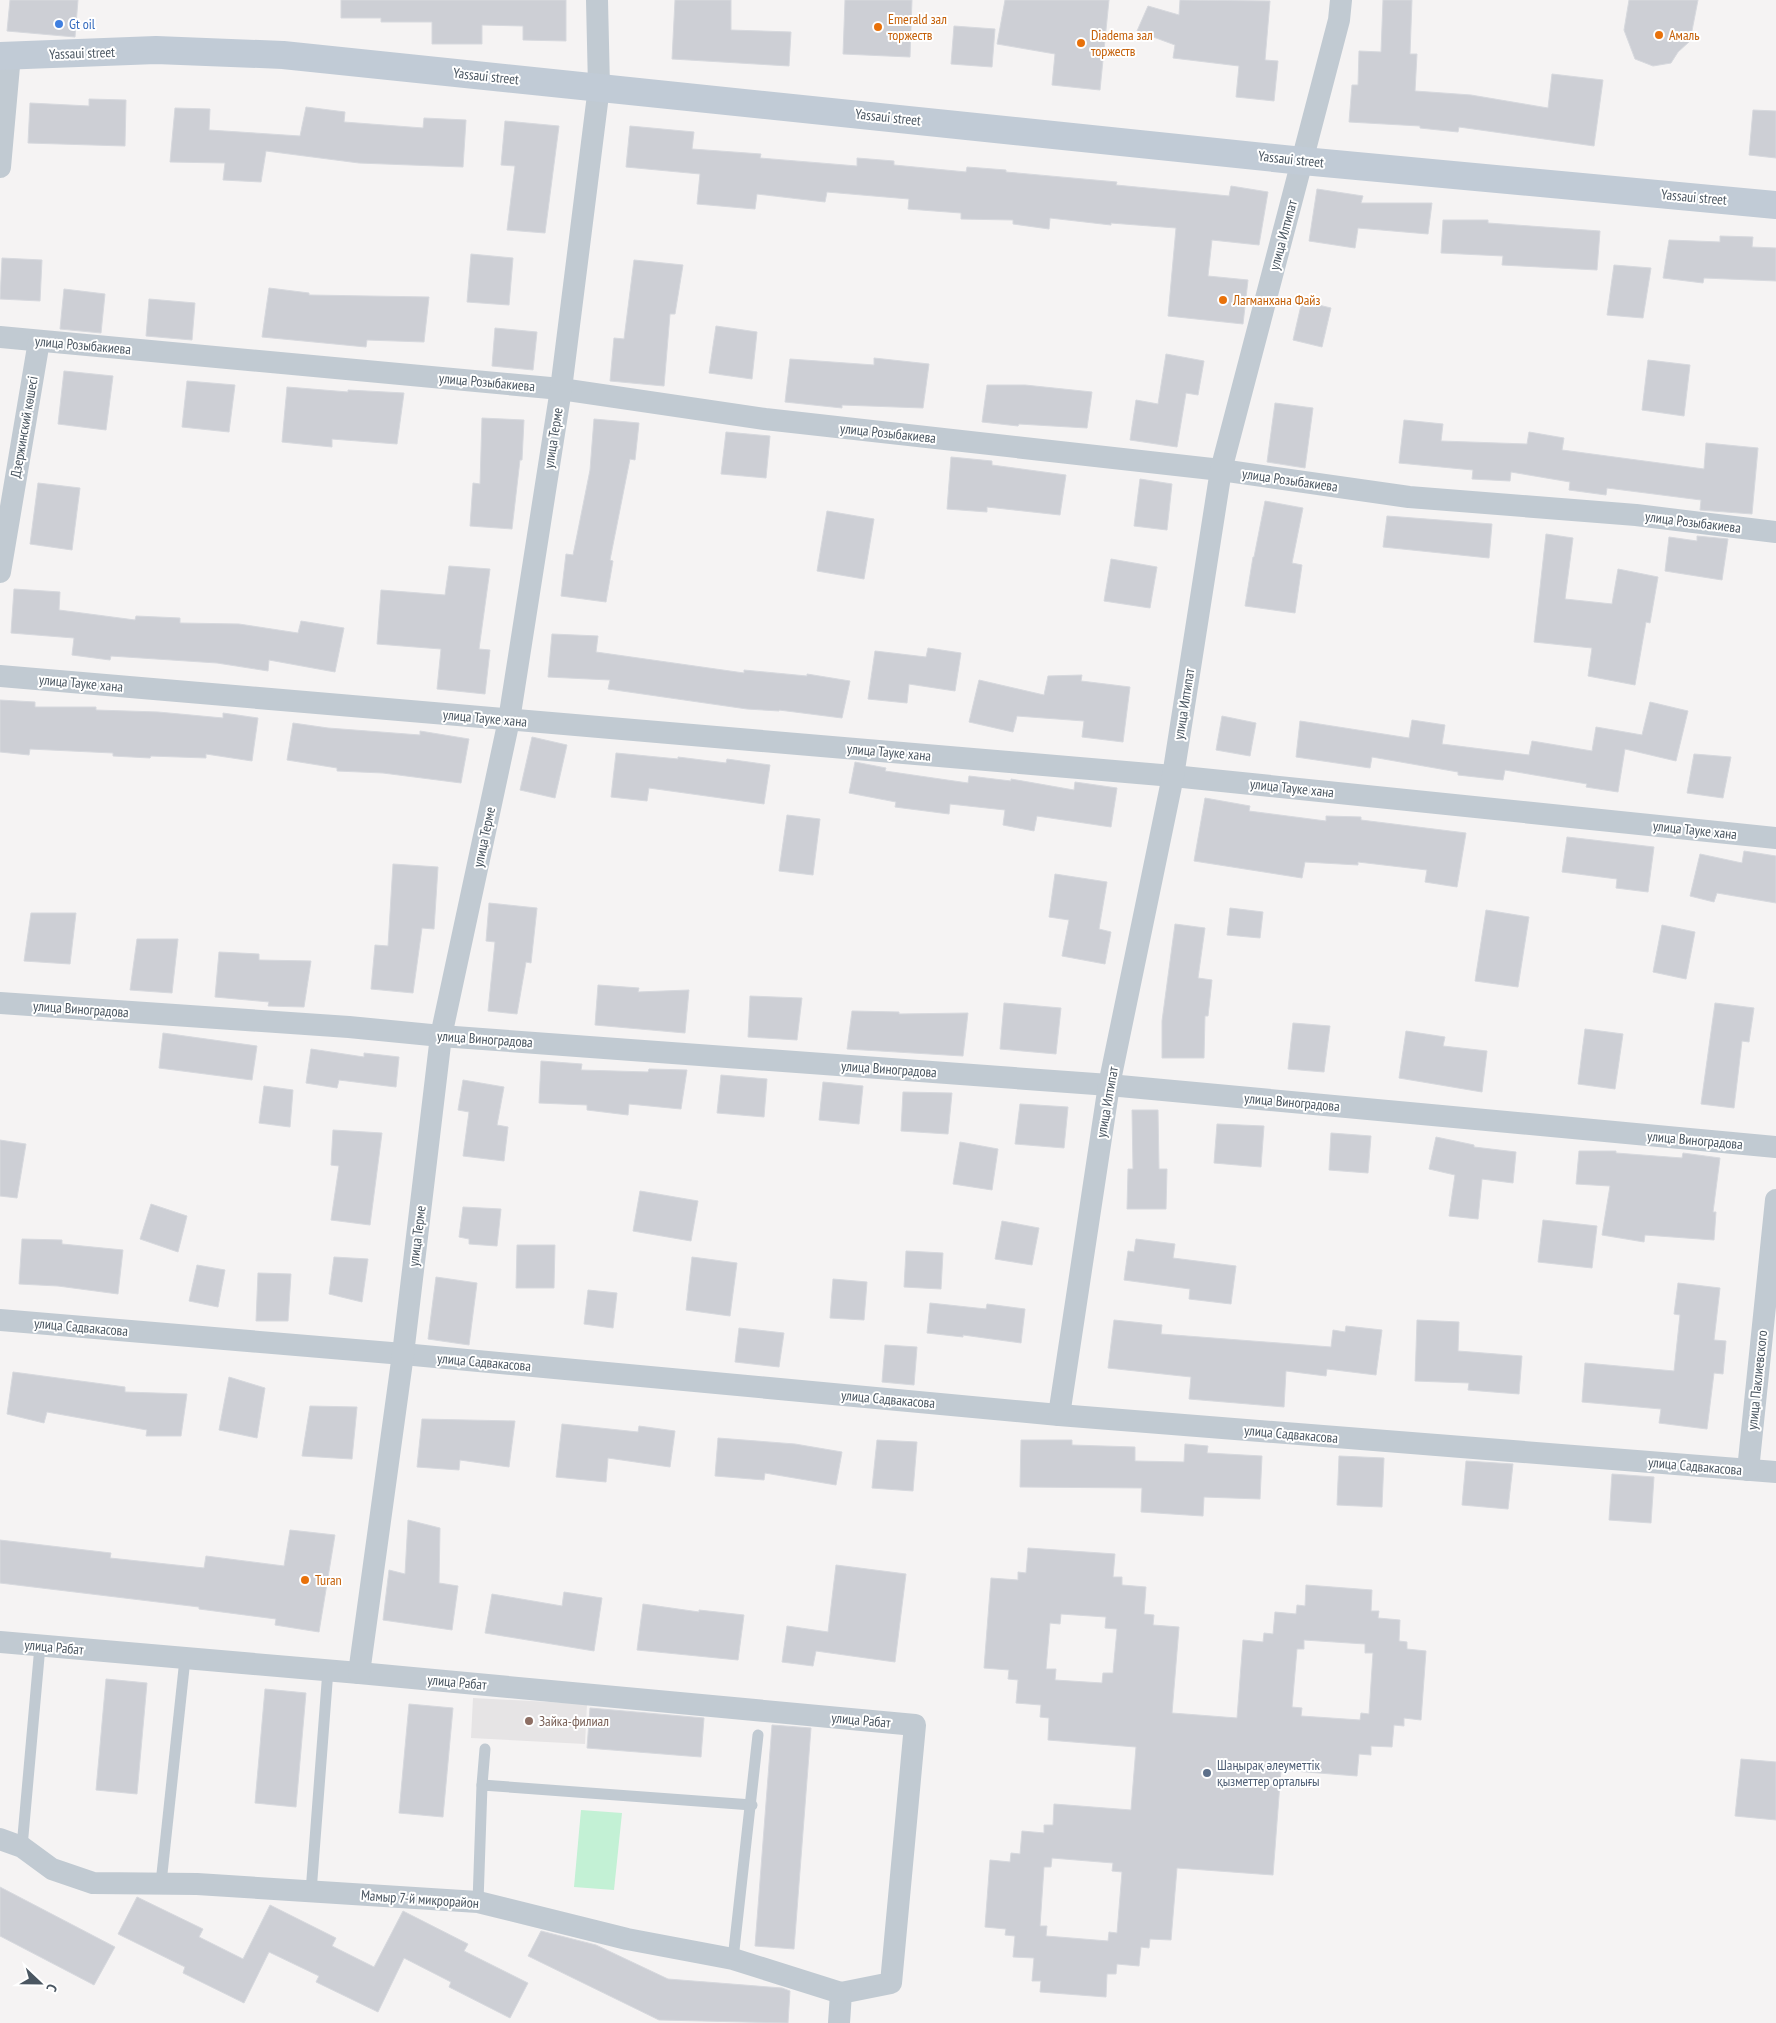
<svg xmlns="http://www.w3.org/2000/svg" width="1776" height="2023" viewBox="0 0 1776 2023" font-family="'PT Sans Narrow',sans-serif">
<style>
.education{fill:#e6e4e5}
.green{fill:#c3f1d5}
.building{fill:#cdcfd5;stroke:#d7d9de;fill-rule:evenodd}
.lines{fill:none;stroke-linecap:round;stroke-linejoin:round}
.service{stroke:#c1cad2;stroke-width:11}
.minor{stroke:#c1cad2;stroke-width:22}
.secondary{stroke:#c1cbd6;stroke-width:28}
.shop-dot{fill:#3f7fe0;stroke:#fff;stroke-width:2}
.food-dot{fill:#e8710a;stroke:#fff;stroke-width:2}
.education-dot{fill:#8d6e63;stroke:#fff;stroke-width:2}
.service-dot{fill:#5c6f8a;stroke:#fff;stroke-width:2}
.labels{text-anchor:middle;stroke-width:4;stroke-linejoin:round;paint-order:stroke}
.food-label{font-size:14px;fill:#c56008;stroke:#fff;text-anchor:start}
.shop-label{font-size:14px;fill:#366cbe;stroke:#fff;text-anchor:start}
.street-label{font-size:14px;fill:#4a5661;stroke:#fff}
.education-label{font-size:14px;fill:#785e54;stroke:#fff;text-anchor:start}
.service-label{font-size:14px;fill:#4e5e75;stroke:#fff;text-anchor:start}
</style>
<rect width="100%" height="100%" fill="#f5f3f3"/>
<polygon class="education" points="473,1698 587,1704 585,1744 471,1738"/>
<polygon class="green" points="581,1810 622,1813 614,1890 574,1887"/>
<g class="building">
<polygon points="10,0 78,0 75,37 7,31"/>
<polygon points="341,0 566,0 566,41 523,40 523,26 482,25 482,44 432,44 432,22 381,22 381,18 341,18"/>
<polygon points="675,0 731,0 731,30 791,32 789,66 672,59"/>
<polygon points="845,0 912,0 910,57 843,54"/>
<polygon points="1005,0 1109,0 1100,90 1052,85 1055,54 997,44"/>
<polygon points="1180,0 1270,1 1265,60 1278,61 1274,101 1236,97 1239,66 1173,58 1175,45 1137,31 1148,6 1179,15"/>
<polygon points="1383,0 1412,0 1410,54 1417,54 1415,91 1471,95 1548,108 1552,74 1603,80 1594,146 1459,127 1458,132 1420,128 1420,126 1349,122 1352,85 1358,85 1359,51 1381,52"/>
<polygon points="1629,0 1698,0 1690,41 1678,52 1671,63 1653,66 1635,59 1624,30"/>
<polygon points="954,26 995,29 992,67 951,64"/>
<polygon points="89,99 126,100 125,146 28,143 30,103 89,106"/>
<polygon points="306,107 345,112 344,122 423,128 424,118 466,120 463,167 359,163 266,151 261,182 223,180 225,163 170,162 175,108 210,109 209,130 300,136"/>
<polygon points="1753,110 1776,111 1776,158 1749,155"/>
<polygon points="505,121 559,126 545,233 507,230 515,166 501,165"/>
<polygon points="630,126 694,132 692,149 761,154 760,158 857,166 857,158 894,161 894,165 966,172 967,167 1006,170 1006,172 1117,182 1116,185 1229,196 1231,186 1268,192 1259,245 1212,240 1208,276 1248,280 1243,324 1168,316 1176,228 1111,223 1111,225 1050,218 1049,229 1013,224 1013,220 961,219 961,213 908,209 909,199 827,192 825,202 757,194 755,209 697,204 700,174 626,167"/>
<polygon points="1317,189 1363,196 1361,203 1432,203 1428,234 1358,228 1355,248 1309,241"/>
<polygon points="1443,220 1488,220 1488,223 1600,231 1597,270 1502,265 1503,256 1441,253"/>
<polygon points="1720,236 1753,237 1752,247 1776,248 1776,281 1704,278 1703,283 1663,278 1669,240 1720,242"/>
<polygon points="471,254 513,258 509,305 467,302"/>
<polygon points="2,258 42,260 40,301 0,299"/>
<polygon points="634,260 683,265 675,314 670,314 664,386 610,381 614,338 624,339"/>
<polygon points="1614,265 1651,268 1643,318 1607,315"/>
<polygon points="269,288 309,293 309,295 429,297 424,342 367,340 366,347 262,337"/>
<polygon points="64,289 105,294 101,333 60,329"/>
<polygon points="149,299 195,303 192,340 146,336"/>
<polygon points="1302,301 1331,308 1322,347 1293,340"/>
<polygon points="716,326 757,332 752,379 709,373"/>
<polygon points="495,328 537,332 533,370 492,366"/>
<polygon points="1166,354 1204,361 1198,395 1186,393 1177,447 1130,440 1136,400 1158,404"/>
<polygon points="874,358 929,364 923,408 842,405 842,408 785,402 790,359 874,365"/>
<polygon points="1648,360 1690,365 1684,416 1642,410"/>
<polygon points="64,371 113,376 106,430 58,424"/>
<polygon points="187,381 235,385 229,432 182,427"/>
<polygon points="987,385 1025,385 1092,392 1087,428 1019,424 1018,426 982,422"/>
<polygon points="287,387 348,392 348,390 404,393 397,444 332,439 332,447 282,442"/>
<polygon points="1275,403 1313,408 1305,468 1267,462"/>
<polygon points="482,418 524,420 522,460 520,460 512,529 470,526 473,483 480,484"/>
<polygon points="594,419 639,423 635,460 630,459 610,560 613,561 606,602 561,596 566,554 573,555 590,470"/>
<polygon points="1404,420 1443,424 1441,441 1527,444 1529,432 1564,438 1562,450 1704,469 1706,443 1758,448 1752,514 1700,510 1701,500 1607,488 1606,495 1569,490 1570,482 1511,472 1510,481 1472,479 1473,470 1399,463"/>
<polygon points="726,432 770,436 766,478 721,474"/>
<polygon points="951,457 992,461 992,465 1066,475 1060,515 987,507 987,512 947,509"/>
<polygon points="1140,479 1172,484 1167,530 1134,526"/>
<polygon points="38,483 80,488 72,550 30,544"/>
<polygon points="1265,501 1303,508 1292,563 1302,565 1295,613 1245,606 1253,557 1254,557"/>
<polygon points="827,511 874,519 864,579 817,571"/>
<polygon points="1387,516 1492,524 1489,558 1383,547"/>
<polygon points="1546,534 1573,538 1565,599 1612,604 1618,569 1658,577 1650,623 1646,622 1635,685 1588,676 1592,648 1534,642"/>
<polygon points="1697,536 1728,539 1722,580 1665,571 1669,537 1697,541"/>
<polygon points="1111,559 1157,567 1150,608 1104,601"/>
<polygon points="449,566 490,569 479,649 490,650 485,694 437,689 441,649 377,644 381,590 445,595"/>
<polygon points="14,589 60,592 59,610 135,620 136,616 180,618 180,623 239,624 298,633 301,621 344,628 335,672 269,660 268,671 217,663 111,656 110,660 72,655 74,638 11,633"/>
<polygon points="552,634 598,636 596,652 744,673 744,670 807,676 807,674 850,681 842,718 779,710 779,711 747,709 608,689 610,680 548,677"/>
<polygon points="928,648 961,653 955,691 909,684 907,703 868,699 875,651 926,657"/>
<polygon points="1082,675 1081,681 1130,687 1123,742 1082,737 1084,721 1017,716 1013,732 969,722 979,680 1044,695 1048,676"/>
<polygon points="0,700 35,702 35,707 96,707 96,710 158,712 223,718 223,713 258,718 252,761 206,754 206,758 151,756 150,758 113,756 113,753 30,749 29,755 0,752"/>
<polygon points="1650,702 1688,711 1676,761 1625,749 1618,792 1586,787 1587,784 1505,770 1503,780 1458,775 1458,772 1372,757 1370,768 1296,757 1300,721 1409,738 1412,720 1445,725 1442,744 1529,755 1532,741 1592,751 1596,727 1642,735"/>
<polygon points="1222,716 1256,723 1250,756 1216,750"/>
<polygon points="293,723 328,728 420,735 420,731 469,739 461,783 383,773 337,771 337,768 287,760"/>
<polygon points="532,737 567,745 555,798 520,790"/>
<polygon points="616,753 678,759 678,757 726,763 727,759 770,765 764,804 649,788 647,801 611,797"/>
<polygon points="1694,754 1731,757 1723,798 1687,793"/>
<polygon points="855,762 886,768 885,771 968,783 969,776 1011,781 1011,779 1074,790 1075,782 1117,788 1111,827 1037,816 1034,831 1003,825 1005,810 950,804 949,814 895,807 896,802 849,793"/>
<polygon points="1205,798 1250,806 1249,811 1326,821 1326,816 1361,817 1361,820 1466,833 1457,887 1425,882 1427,870 1358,862 1358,865 1305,862 1302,878 1194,861"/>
<polygon points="787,815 820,819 813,875 779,871"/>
<polygon points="1567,837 1654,847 1648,892 1616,888 1617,879 1562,872"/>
<polygon points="1744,851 1776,856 1776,903 1717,893 1714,902 1690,896 1700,854 1742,863"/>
<polygon points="393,864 438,867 434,929 422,928 413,993 371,989 375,945 388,946"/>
<polygon points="1055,874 1107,882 1099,929 1111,932 1105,964 1062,956 1069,920 1049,917"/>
<polygon points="489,903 537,908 531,963 526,962 517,1014 488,1011 495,942 486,941"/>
<polygon points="1230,908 1263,912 1260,938 1227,935"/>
<polygon points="1486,910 1529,917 1518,987 1475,981"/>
<polygon points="31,913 76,913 70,964 24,961"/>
<polygon points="1175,924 1205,928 1198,978 1212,980 1208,1016 1205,1016 1204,1058 1162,1058 1162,1021"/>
<polygon points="1662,925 1695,932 1686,979 1653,972"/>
<polygon points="137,939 178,939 172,993 130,990"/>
<polygon points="219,952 259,954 259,960 311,961 304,1007 268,1006 269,1002 215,997"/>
<polygon points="598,985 639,988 638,992 689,990 685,1033 595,1025"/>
<polygon points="750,996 802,998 797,1040 748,1037"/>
<polygon points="1004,1003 1061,1008 1056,1054 1000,1049"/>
<polygon points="1715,1003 1754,1008 1749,1042 1742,1041 1734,1108 1701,1104"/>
<polygon points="852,1011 899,1012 899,1014 968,1013 963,1056 847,1049"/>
<polygon points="1293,1023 1330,1026 1324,1072 1288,1069"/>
<polygon points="1585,1029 1623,1034 1615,1089 1578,1084"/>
<polygon points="1406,1031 1445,1037 1443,1046 1487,1051 1482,1092 1399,1078"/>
<polygon points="163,1033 257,1046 252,1080 159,1068"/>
<polygon points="311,1049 364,1057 364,1053 399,1057 396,1087 339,1080 337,1088 306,1083"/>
<polygon points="541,1061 582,1064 581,1070 648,1072 649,1069 687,1070 681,1109 629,1104 628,1115 587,1110 587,1105 539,1103"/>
<polygon points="721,1075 767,1079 764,1117 717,1113"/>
<polygon points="463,1080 504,1087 497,1125 508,1127 504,1161 463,1156 469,1112 458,1110"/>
<polygon points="823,1082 863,1086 859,1124 819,1120"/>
<polygon points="264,1086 293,1090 290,1127 259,1123"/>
<polygon points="903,1092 952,1093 948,1134 901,1131"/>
<polygon points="1020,1104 1068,1107 1064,1148 1015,1144"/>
<polygon points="1132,1110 1158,1110 1159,1169 1167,1169 1166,1209 1127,1209 1128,1169 1133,1169"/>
<polygon points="1217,1124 1264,1126 1261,1167 1214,1163"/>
<polygon points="333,1130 382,1133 370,1225 331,1220 339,1166 331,1165"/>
<polygon points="1331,1133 1371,1136 1368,1173 1329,1170"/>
<polygon points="1436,1137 1474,1145 1474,1147 1516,1152 1513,1183 1482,1179 1478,1219 1449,1216 1455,1175 1429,1169"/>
<polygon points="0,1140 26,1144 17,1198 0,1196"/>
<polygon points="960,1142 998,1149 992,1190 953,1184"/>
<polygon points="1579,1151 1616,1151 1616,1153 1682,1158 1683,1153 1720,1158 1713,1212 1716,1212 1714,1240 1645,1235 1644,1242 1602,1235 1610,1186 1576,1184"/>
<polygon points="640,1191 698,1201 691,1241 633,1231"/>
<polygon points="151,1204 187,1216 178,1252 140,1239"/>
<polygon points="463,1207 501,1209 497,1246 469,1244 469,1239 459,1237"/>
<polygon points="1543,1220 1597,1226 1592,1268 1538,1262"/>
<polygon points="1002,1221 1039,1228 1032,1265 995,1259"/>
<polygon points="22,1239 62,1240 62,1244 123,1250 118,1294 58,1286 19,1284"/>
<polygon points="1136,1239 1175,1244 1173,1258 1236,1266 1231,1304 1189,1299 1190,1289 1124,1280 1128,1251 1134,1252"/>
<polygon points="517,1245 555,1245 554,1288 516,1288"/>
<polygon points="906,1251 943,1253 941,1289 904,1287"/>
<polygon points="334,1257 368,1259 362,1302 329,1294"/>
<polygon points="692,1257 737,1263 730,1316 686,1310"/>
<polygon points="197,1265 225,1270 218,1307 189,1301"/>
<polygon points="258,1273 291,1274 288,1321 256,1321"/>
<polygon points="436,1277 477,1283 469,1345 428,1339"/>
<polygon points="833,1279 867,1282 864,1320 830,1318"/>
<polygon points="1678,1283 1720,1288 1714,1340 1726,1341 1723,1374 1714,1373 1707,1429 1659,1423 1661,1409 1582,1402 1585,1363 1674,1371 1680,1315 1674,1314"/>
<polygon points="588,1290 617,1293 613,1328 584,1324"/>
<polygon points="930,1303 986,1309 987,1304 1025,1309 1021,1343 963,1335 963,1337 927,1333"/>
<polygon points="1114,1320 1162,1325 1161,1334 1331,1347 1333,1330 1345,1332 1346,1326 1382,1330 1376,1375 1327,1369 1326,1376 1286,1371 1284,1407 1189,1399 1191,1377 1108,1368"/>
<polygon points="1417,1320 1459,1322 1458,1351 1522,1356 1519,1394 1468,1390 1469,1383 1415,1381"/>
<polygon points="739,1328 784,1333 779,1367 735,1362"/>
<polygon points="885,1345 917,1347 914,1385 882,1382"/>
<polygon points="13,1372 125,1387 125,1392 187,1394 181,1436 146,1436 147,1430 47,1412 44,1423 7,1414"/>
<polygon points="229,1377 265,1388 257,1438 219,1430"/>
<polygon points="310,1406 357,1407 352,1459 302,1456"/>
<polygon points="422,1419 515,1421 509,1467 460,1460 459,1470 417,1467"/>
<polygon points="562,1424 638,1432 639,1426 675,1431 670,1467 608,1458 606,1482 556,1477"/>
<polygon points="718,1438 795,1444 842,1452 836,1485 765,1473 764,1480 715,1476"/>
<polygon points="877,1440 917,1442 913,1491 872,1488"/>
<polygon points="1021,1440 1072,1440 1072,1445 1135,1447 1135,1461 1184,1462 1185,1444 1208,1446 1207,1453 1262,1456 1260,1499 1204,1497 1203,1516 1141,1512 1142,1488 1020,1487"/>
<polygon points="1339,1456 1384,1458 1382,1507 1337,1505"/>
<polygon points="1466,1461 1513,1464 1508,1509 1462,1505"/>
<polygon points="1612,1474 1654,1477 1651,1523 1609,1520"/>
<polygon points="408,1520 440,1528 439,1583 458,1586 452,1630 383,1620 389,1570 405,1574"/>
<polygon points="290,1530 335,1535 319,1632 275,1625 276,1619 199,1609 199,1607 0,1583 0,1540 111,1553 110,1558 204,1568 206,1556 284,1566"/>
<path d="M1028 1548 1115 1554 1113 1577H1122V1585L1146 1587 1144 1614 1154 1615 1153 1625 1179 1627 1172 1713 1237 1718 1243 1640 1263 1642 1264 1633 1273 1634 1275 1612 1296 1614 1297 1605 1305 1606 1306 1585 1372 1590 1371 1611H1379L1378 1618 1400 1620 1399 1641 1407 1642V1649L1426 1651 1421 1720 1404 1718V1726L1394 1725 1392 1747 1371 1746V1755L1359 1754 1357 1776 1281 1770 1273 1875 1177 1868 1171 1940 1150 1939 1149 1948 1141 1947 1139 1966 1117 1964 1116 1974H1107L1106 1997 1040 1992 1041 1981H1032L1034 1958 1013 1957 1015 1936 1005 1935 1006 1929 985 1927 990 1860 1010 1862 1011 1853 1020 1854 1022 1831 1044 1833V1825H1053L1054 1804 1131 1810 1136 1747 1048 1740 1049 1718 1040 1717 1041 1705 1016 1703 1018 1680 1008 1679 1009 1670 984 1668 991 1578 1018 1580V1572L1026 1573ZM1061 1614 1106 1617 1105 1628 1117 1629 1113 1673H1103L1102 1683 1055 1680 1056 1669H1046L1050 1623 1060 1624ZM1304 1640 1365 1644V1653H1373L1369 1714 1361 1713 1360 1720 1301 1716 1302 1708 1292 1707 1297 1649H1304ZM1052 1858 1113 1863 1112 1871 1122 1872 1117 1933 1109 1932 1108 1941 1046 1936 1047 1926H1040L1044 1867H1051Z"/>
<polygon points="836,1565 906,1574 895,1662 816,1651 813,1666 782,1662 787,1626 828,1632"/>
<polygon points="564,1592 602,1598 594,1651 485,1633 492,1594 562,1606"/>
<polygon points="643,1604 699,1612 699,1610 744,1615 738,1660 637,1650"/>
<polygon points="106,1679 147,1683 137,1794 96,1790"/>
<polygon points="265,1689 306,1693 296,1807 255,1803"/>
<polygon points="409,1704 453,1708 443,1817 399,1813"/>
<polygon points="590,1708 704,1718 701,1757 587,1748"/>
<polygon points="772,1725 811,1728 794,1949 755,1946"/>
<polygon points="1741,1759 1776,1762 1776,1820 1735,1816"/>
<polygon points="0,1887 115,1947 94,1985 0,1936"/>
<polygon points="137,1897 203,1929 199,1937 243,1959 270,1905 336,1938 332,1946 374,1967 403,1911 468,1944 464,1951 528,1983 510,2018 449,1987 451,1982 404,1958 378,2012 316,1982 319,1976 269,1952 244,2003 183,1973 185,1967 118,1934"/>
<polygon points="541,1931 596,1945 668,1979 782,1988 790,1991 788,2023 659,2020 528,1956"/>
</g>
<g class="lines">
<g class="service">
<polyline points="482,1785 485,1749"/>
<polyline points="22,1847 40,1646"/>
<polyline points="161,1883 185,1659"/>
<polyline points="311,1892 328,1670"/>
<polyline points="478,1902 482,1785 752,1805"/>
<polyline points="733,1959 758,1735"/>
</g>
<g class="minor">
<polyline points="0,167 10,55"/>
<polyline points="0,337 561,389 765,419 1221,470 1409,497 1636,515 1776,532"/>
<polyline points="0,572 39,341"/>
<polyline points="0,676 1173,776 1776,838"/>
<polyline points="0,1003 349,1027 441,1036 1109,1085 1776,1147"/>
<polyline points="0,1320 403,1354 1059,1415 1776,1472"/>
<polyline points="1059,1415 1109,1085 1173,776 1221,470 1339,20 1341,0"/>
<polyline points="1748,1470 1776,1200"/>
<polyline points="0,1642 359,1673 915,1725 891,1983 841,1993 839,2023"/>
<polyline points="359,1673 403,1354 441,1036 509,720 561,389 599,87 597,0"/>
<polyline points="0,1839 22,1847 52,1869 93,1883 197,1884 478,1902 627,1939 733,1959 841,1993"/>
</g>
<polyline class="secondary" points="0,56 156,50 283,55 1303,161 1776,205"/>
</g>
<circle class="shop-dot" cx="59" cy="24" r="5"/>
<g class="food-dot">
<circle cx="878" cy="27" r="5"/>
<circle cx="1659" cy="35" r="5"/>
<circle cx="1081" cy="43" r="5"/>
<circle cx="1223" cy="300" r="5"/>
<circle cx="305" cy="1580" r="5"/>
</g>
<circle class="education-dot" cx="529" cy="1721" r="5"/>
<circle class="service-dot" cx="1207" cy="1773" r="5"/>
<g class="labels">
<g class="food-label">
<text x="888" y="24">Emerald зал<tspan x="888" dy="16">торжеств</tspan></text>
<text x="1091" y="40">Diadema зал<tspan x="1091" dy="16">торжеств</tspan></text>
<text x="1669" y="40">Амаль</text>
<text x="1233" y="305">Лагманхана Файз</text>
<text x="315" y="1585">Turan</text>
</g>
<g class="shop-label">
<text x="69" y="29">Gt oil</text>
</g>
<g class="street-label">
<text transform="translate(82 53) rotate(-2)" y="5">Yassaui street</text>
<text transform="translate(486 76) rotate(6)" y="5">Yassaui street</text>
<text transform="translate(888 117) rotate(6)" y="5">Yassaui street</text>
<text transform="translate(1291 159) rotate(6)" y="5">Yassaui street</text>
<text transform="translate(1694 197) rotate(5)" y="5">Yassaui street</text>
<text transform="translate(1283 235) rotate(-75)" y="5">улица Илтипат</text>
<text transform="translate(83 345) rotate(5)" y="5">улица Розыбакиева</text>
<text transform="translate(487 382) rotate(5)" y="5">улица Розыбакиева</text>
<text transform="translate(24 427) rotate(-80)" y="5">Дзержинский көшесі</text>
<text transform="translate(888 433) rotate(6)" y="5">улица Розыбакиева</text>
<text transform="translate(553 438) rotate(-81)" y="5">улица Терме</text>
<text transform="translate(1290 480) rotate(8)" y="5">улица Розыбакиева</text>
<text transform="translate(1693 522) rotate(7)" y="5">улица Розыбакиева</text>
<text transform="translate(81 683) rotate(5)" y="5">улица Тауке хана</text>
<text transform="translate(1184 704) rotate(-81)" y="5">улица Илтипат</text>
<text transform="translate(485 718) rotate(5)" y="5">улица Тауке хана</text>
<text transform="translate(889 752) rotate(5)" y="5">улица Тауке хана</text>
<text transform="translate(1292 788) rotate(6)" y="5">улица Тауке хана</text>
<text transform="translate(1695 830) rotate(6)" y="5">улица Тауке хана</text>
<text transform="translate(484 837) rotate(-78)" y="5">улица Терме</text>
<text transform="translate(81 1009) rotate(4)" y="5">улица Виноградова</text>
<text transform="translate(485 1039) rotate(4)" y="5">улица Виноградова</text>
<text transform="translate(889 1069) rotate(4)" y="5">улица Виноградова</text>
<text transform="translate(1107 1102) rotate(-80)" y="5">улица Илтипат</text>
<text transform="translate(1292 1102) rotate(5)" y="5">улица Виноградова</text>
<text transform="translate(1695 1140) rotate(5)" y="5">улица Виноградова</text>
<text transform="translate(417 1236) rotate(-83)" y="5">улица Терме</text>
<text transform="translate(81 1327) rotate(5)" y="5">улица Садвакасова</text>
<text transform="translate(484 1362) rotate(5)" y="5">улица Садвакасова</text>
<text transform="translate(1757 1380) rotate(-84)" y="5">улица Паклиевского</text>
<text transform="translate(888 1399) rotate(5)" y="5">улица Садвакасова</text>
<text transform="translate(1291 1434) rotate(5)" y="5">улица Садвакасова</text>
<text transform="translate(1695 1466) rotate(5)" y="5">улица Садвакасова</text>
<text transform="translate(54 1647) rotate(5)" y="5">улица Рабат</text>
<text transform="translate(457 1682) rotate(5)" y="5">улица Рабат</text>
<text transform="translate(861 1720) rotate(5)" y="5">улица Рабат</text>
<text transform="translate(420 1899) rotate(4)" y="5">Мамыр 7-й микрорайон</text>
</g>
<g class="education-label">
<text x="539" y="1726">Зайка-филиал</text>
</g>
<g class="service-label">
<text x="1217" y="1770">Шаңырақ әлеуметтік<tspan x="1217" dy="16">қызметтер орталығы</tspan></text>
</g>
</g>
<g transform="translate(40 1983) rotate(112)" stroke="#ffffff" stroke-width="4" paint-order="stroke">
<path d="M0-4L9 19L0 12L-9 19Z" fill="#4a5661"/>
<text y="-8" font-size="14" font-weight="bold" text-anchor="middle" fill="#4a5661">С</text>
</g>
</svg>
